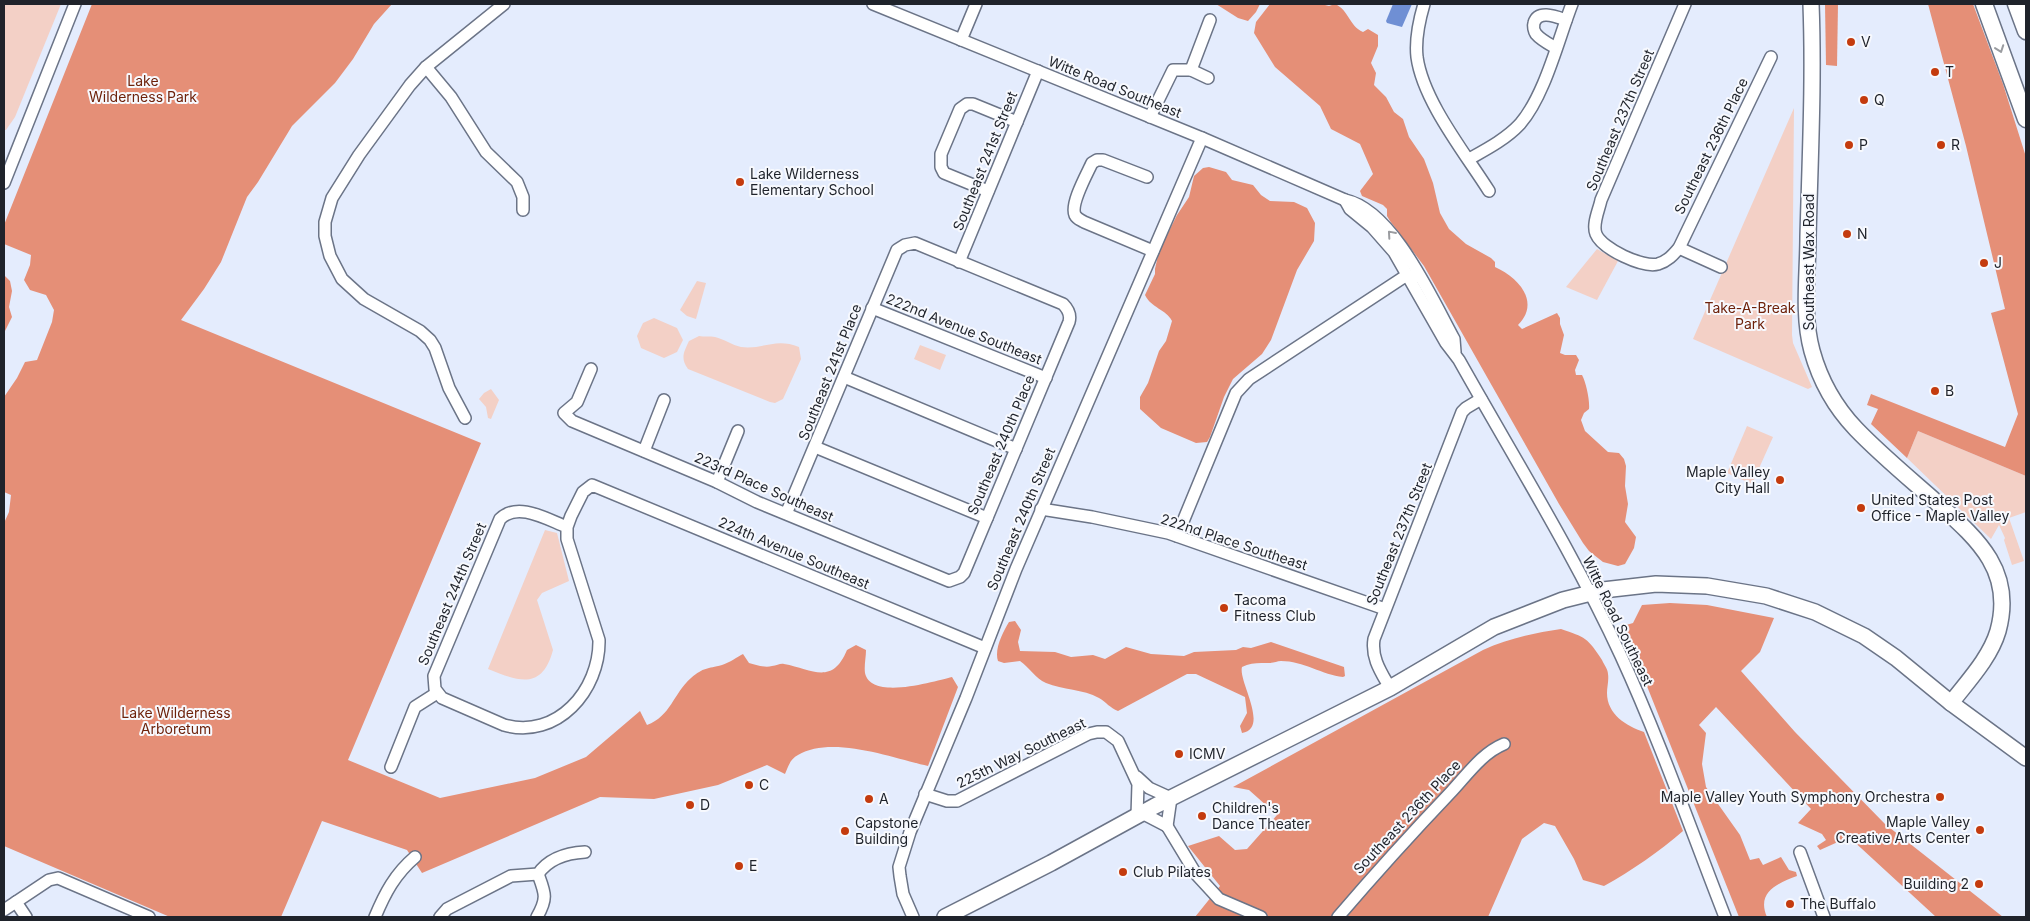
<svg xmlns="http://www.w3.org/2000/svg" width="2030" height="921" viewBox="0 0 2030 921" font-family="Inter,sans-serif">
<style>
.green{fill:#f3d0c6}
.forest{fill:#e58f77}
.water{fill:#6f8fd4}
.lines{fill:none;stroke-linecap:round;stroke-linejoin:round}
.minor-casing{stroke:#6b7487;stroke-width:14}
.major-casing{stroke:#6b7487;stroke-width:18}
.highway-casing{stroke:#6b7487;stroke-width:19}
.minor{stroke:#fff;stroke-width:11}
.major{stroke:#fff;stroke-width:15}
.highway{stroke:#fff;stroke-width:16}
.oneway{stroke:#9a9ca0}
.poi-dot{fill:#c43b0e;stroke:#f7f9fe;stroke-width:2}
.labels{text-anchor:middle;stroke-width:4;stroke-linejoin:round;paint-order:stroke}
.poi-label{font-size:14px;fill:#1f232b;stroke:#f7f9fe;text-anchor:start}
.park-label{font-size:14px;fill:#6e220b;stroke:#f7f9fe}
.street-label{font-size:14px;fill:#1f232b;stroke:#f7f9fe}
</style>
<rect width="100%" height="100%" fill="#e4ecfd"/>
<g class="green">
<polygon points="4,4 61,4 15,117 6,130 4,130"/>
<polygon points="1794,108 1792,335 1793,343 1812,387 1808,389 1693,339"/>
<polygon points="1597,249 1618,261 1597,300 1566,287"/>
<polygon points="697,281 706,283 696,319 687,316 680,310"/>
<polygon points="654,318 677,328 683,340 677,352 664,358 641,348 637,336 643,323"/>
<path d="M699 336C704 337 710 336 715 337 724 339 732 345 741 347 763 350 775 337 799 347L801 359 783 399 775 403 770 402 688 369C680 358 684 352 689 341Z"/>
<polygon points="920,345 946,355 940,370 914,359"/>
<polygon points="491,389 499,400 491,419 488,418 486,407 479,399 484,393"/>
<polygon points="1747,426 1773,437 1752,484 1727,473"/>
<polygon points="1918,431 2026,476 2026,512 2009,518 2024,561 2012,565 2004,540 2005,538 1999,525 1991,539 1907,458"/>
<path d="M545 530 557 533 569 581 542 593 537 600 553 650C542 691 518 681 488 669Z"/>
</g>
<g class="forest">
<path d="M92 4H392L374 24 353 59 335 83 292 126 258 182 247 197 221 262 204 289 181 320 481 443 348 760 440 798 535 778 586 757 640 711 647 725C671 716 673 694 691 678 704 667 707 669 722 665 729 663 737 657 743 654L749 663C756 665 765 668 772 666 777 666 780 663 784 664 812 669 832 686 847 650L856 645 866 650C866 657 864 666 865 673 871 701 935 681 952 677L958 687 928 766C892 758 832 735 798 755 790 759 788 767 785 774L767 765 718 785 654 799 600 797 422 873 407 850 322 821 281 917H170L4 846V523L9 512 11 495 4 492V397L17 378 25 362 37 360 52 322 54 310 46 295 30 290 24 280 30 265 31 255 4 244V225Z"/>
<polygon points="1216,4 1260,4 1256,12 1248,21 1238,18"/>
<path d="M1270 4H1321L1329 6 1335 4C1349 10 1349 26 1363 32L1368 29 1378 35V46L1371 63 1376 73 1374 85 1386 97 1394 112 1403 119 1409 137 1424 159 1433 183 1440 213 1449 229 1466 244 1491 258 1495 262V267C1518 277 1541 302 1518 325L1522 329 1557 313 1560 318V324L1564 335 1560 353 1565 355H1576L1579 360 1575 370 1576 375H1582C1586 382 1590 401 1589 409L1584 413 1581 420 1585 431 1608 452 1619 453 1624 459 1626 466 1625 486 1628 504 1625 522 1636 537 1634 548 1625 564 1618 566 1603 562 1589 551 1583 543 1559 504 1424 266 1390 221 1387 216V209L1383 205 1362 196 1360 191 1373 174 1360 144 1331 129 1320 106 1275 67 1254 33 1256 22Z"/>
<polygon points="1825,4 1838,4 1837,66 1826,65"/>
<polygon points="1928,4 1973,4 2003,84 2026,157 2026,476 1918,431 1907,458 1871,424 1878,409 1867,405 1871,394 2005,447 2018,414 1991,313 2005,309 1966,146"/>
<path d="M1209 167 1226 172 1232 180 1253 185 1261 195 1270 201 1294 202 1307 208 1315 223 1314 241 1297 270 1271 340 1262 354 1233 379 1224 397 1210 437 1207 442 1196 443 1161 428 1140 409V397L1148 383 1159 351 1166 341 1172 321C1166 309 1151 308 1145 295L1155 274V269L1159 251 1177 215 1189 197 1194 176 1203 168Z"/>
<polygon points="4,275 10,281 12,291 9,307 12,317 4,333"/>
<path d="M1670 603 1707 605 1774 618 1760 652 1741 671 1795 732 1885 824 2003 917H1936L1849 837 1820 850 1817 846 1826 840 1822 834 1798 823 1811 809 1716 707 1699 725 1706 733 1702 764 1706 787 1740 835 1750 860 1759 858 1763 865 1781 857 1789 870 1796 872 1797 876C1778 883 1756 892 1767 917H1739L1623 626 1633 623 1642 605Z"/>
<path d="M1015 621 1021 630 1018 642 1020 651 1055 652 1071 657 1093 655 1105 659 1126 647 1151 654 1184 656 1194 652 1236 650 1243 647 1251 648 1271 642 1344 667 1345 676 1343 677C1323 675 1303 661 1281 661 1277 661 1274 663 1269 663 1260 663 1251 662 1242 667 1238 681 1270 728 1242 733L1240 726 1247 713 1245 697 1196 674H1187L1118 711C1110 708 1106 702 1099 698 1083 689 1063 690 1046 683 1035 678 1030 668 1020 661L1004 663 998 661C994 649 1003 632 1009 622Z"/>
<path d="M1561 629C1585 637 1588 638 1602 660 1604 665 1608 669 1608 674 1609 680 1607 687 1607 693 1607 714 1626 726 1644 732L1683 831C1660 851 1631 871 1604 886L1583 880 1574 859 1555 826 1544 823 1522 839 1488 917H1195L1220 886 1188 846 1219 836 1235 850 1247 849 1277 815 1249 790 1233 787 1483 650C1507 639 1534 633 1561 629Z"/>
</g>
<polygon class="water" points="1393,4 1412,4 1402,27 1387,23 1386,21"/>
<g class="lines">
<defs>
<g id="minor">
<path d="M873 4 1202 138 1345 200C1393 210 1432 299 1454 339L1455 352"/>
<path d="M1424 4C1419 21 1415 39 1417 57 1423 101 1465 153 1489 191"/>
<path d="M1685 4 1601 200C1599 210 1592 224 1596 234 1602 249 1643 268 1658 264 1668 261 1673 255 1679 248L1771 57"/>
<polyline points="961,40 976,4"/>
<path d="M1556 48C1549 44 1541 40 1536 34 1534 31 1533 26 1534 23 1538 9 1557 17 1566 20"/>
<polyline points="426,67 451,97 486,152 517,182 523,197 523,210"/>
<polyline points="1191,70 1210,20"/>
<polyline points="1150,117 1173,70 1191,70 1208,78"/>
<path d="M1469 159C1487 149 1506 139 1520 124 1545 95 1558 40 1572 4"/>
<path d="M1147 177 1103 160H1097L1092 163C1087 174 1070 204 1075 215 1077 219 1081 220 1084 222L1153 251"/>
<polyline points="4,183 75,4"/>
<polyline points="988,191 944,173 941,167 941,154 960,109 967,104 973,104 1017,122"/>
<path d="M1345 200 1350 209 1372 227 1394 252 1446 343 1459 360C1514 458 1574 554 1621 656 1660 741 1691 830 1725 917"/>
<polyline points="1679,248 1721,267"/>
<polyline points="959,262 1038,71"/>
<polyline points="872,308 1046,378"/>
<path d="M591 369 577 402 564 413 572 421 717 482 757 502 949 581 960 577 964 573 1069 322C1071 315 1068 309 1063 304L915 243 905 245 897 250 786 514"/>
<polyline points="844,377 1016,449"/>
<polyline points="465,418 449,388 435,348 430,340 420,331 364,299 342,279 330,256 325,236 325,222 332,198 359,155 410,85 426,67 504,4"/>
<polyline points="815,447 987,518"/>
<polyline points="644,451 664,400"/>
<polyline points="717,482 738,431"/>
<polyline points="1041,509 1092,517 1168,533 1385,609"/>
<path d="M567 527C548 520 518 501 500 519L434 676 435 689 442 698 504 725C557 740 600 690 599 640L567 539V527L571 516 583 492 592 485 985 648"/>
<polyline points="1177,536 1236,393 1249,379 1407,275 1413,278"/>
<path d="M1390 688C1381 672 1371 658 1374 639L1462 412 1466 408 1481 399"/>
<polyline points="391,767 415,707 437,693"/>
<polyline points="1137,777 1149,788 1171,798 1167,826"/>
<polyline points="925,794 947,801 957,801 1088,734 1097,732 1106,732 1118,741 1138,784 1137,816"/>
<polyline points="1142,813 1167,826"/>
<polyline points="1167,826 1196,874 1219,899 1261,917"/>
<polyline points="1800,852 1824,917"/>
<polyline points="16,902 26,917"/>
<polyline points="4,910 49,880 58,878 149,917"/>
<path d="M375 917C385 893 395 874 415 857"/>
<path d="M440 917 447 909 511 876 538 874C549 858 567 853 585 852"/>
<path d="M537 917C548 898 545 893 538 874"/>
<polyline points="913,917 903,894 900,876 899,867 910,832 966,698 1016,569 1202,138"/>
<path d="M1338 917C1374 875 1412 833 1451 792 1467 775 1482 753 1504 744"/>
</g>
<g id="major">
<path d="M1811 4C1814 81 1810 159 1808 237 1808 274 1802 315 1812 351 1820 380 1835 407 1856 429 1881 455 1909 478 1935 501 1975 537 2015 569 1998 631 1990 658 1968 681 1951 703"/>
<polyline points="945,917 1051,863 1155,806 1390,688 1494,627 1563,600 1603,590 1656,584 1707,586 1766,596 1815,612 1864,636 1896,658 1951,703 2026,758"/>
</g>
<g id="highway">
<polyline points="1984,4 2026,119"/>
<polyline points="2016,4 2026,31"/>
</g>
</defs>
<use href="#minor" class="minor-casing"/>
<use href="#major" class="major-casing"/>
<use href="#highway" class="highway-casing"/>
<use href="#minor" class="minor"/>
<use href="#major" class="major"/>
<use href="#highway" class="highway"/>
</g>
<defs><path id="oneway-chevron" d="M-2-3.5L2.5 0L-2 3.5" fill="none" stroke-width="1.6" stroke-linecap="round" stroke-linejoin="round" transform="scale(1.25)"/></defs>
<g class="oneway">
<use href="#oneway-chevron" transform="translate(2000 49) rotate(70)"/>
<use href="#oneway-chevron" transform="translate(1391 234) rotate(-131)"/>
</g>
<g class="poi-dot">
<circle cx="1851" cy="42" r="5"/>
<circle cx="1935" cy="72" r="5"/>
<circle cx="1864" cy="100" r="5"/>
<circle cx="1849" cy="145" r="5"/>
<circle cx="1941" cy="145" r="5"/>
<circle cx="740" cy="182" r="5"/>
<circle cx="1847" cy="234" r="5"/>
<circle cx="1984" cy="263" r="5"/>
<circle cx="1935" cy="391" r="5"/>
<circle cx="1780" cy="480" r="5"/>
<circle cx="1861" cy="508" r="5"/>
<circle cx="1224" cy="608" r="5"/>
<circle cx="1179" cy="754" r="5"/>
<circle cx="749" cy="785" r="5"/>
<circle cx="1940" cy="797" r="5"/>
<circle cx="869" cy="799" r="5"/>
<circle cx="690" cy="805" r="5"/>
<circle cx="1202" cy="816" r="5"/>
<circle cx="1980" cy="830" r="5"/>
<circle cx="845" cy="831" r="5"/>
<circle cx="739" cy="866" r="5"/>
<circle cx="1123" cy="872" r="5"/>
<circle cx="1979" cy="884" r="5"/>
<circle cx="1790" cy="904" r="5"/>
</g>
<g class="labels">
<g class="poi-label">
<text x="1861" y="47">V</text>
<text x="1945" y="77">T</text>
<text x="1874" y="105">Q</text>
<text x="1859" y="150">P</text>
<text x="1951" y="150">R</text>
<text x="750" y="179">Lake Wilderness<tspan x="750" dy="16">Elementary School</tspan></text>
<text x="1857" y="239">N</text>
<text x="1994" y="268">J</text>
<text x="1945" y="396">B</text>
<text x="1770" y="477" text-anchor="end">Maple Valley<tspan x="1770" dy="16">City Hall</tspan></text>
<text x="1871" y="505">United States Post<tspan x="1871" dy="16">Office - Maple Valley</tspan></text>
<text x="1234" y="605">Tacoma<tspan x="1234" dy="16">Fitness Club</tspan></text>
<text x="1189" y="759">ICMV</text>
<text x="759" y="790">C</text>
<text x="1930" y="802" text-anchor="end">Maple Valley Youth Symphony Orchestra</text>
<text x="879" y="804">A</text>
<text x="700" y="810">D</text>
<text x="1212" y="813">Children's<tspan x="1212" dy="16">Dance Theater</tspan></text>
<text x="1970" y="827" text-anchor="end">Maple Valley<tspan x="1970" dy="16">Creative Arts Center</tspan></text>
<text x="855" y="828">Capstone<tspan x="855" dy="16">Building</tspan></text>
<text x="749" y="871">E</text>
<text x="1133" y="877">Club Pilates</text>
<text x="1969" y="889" text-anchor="end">Building 2</text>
<text x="1800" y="909">The Buffalo</text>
</g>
<g class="park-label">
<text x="143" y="86">Lake<tspan x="143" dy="16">Wilderness Park</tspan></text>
<text x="1750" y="313">Take-A-Break<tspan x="1750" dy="16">Park</tspan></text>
<text x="176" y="718">Lake Wilderness<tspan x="176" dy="16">Arboretum</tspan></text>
</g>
<g class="street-label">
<text transform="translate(1115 87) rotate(22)" y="5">Witte Road Southeast</text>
<text transform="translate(1620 120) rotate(-67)" y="5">Southeast 237th Street</text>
<text transform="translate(1711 146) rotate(-64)" y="5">Southeast 236th Place</text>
<text transform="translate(985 161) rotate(-68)" y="5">Southeast 241st Street</text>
<text transform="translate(1809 262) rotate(-90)" y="5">Southeast Wax Road</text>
<text transform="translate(964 329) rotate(22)" y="5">222nd Avenue Southeast</text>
<text transform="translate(830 372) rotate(-68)" y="5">Southeast 241st Place</text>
<text transform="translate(1001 445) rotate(-67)" y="5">Southeast 240th Place</text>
<text transform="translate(764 487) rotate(24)" y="5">223rd Place Southeast</text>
<text transform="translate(1021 519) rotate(-67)" y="5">Southeast 240th Street</text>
<text transform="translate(1399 534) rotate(-68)" y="5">Southeast 237th Street</text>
<text transform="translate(1234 542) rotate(18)" y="5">222nd Place Southeast</text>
<text transform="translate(794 553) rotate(23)" y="5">224th Avenue Southeast</text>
<text transform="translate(452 594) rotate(-67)" y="5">Southeast 244th Street</text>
<text transform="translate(1618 621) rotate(64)" y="5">Witte Road Southeast</text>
<text transform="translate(1021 753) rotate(-26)" y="5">225th Way Southeast</text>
<text transform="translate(1407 817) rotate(-47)" y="5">Southeast 236th Place</text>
</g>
</g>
<rect width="2030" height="921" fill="none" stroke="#1f232b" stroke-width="10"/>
</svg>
